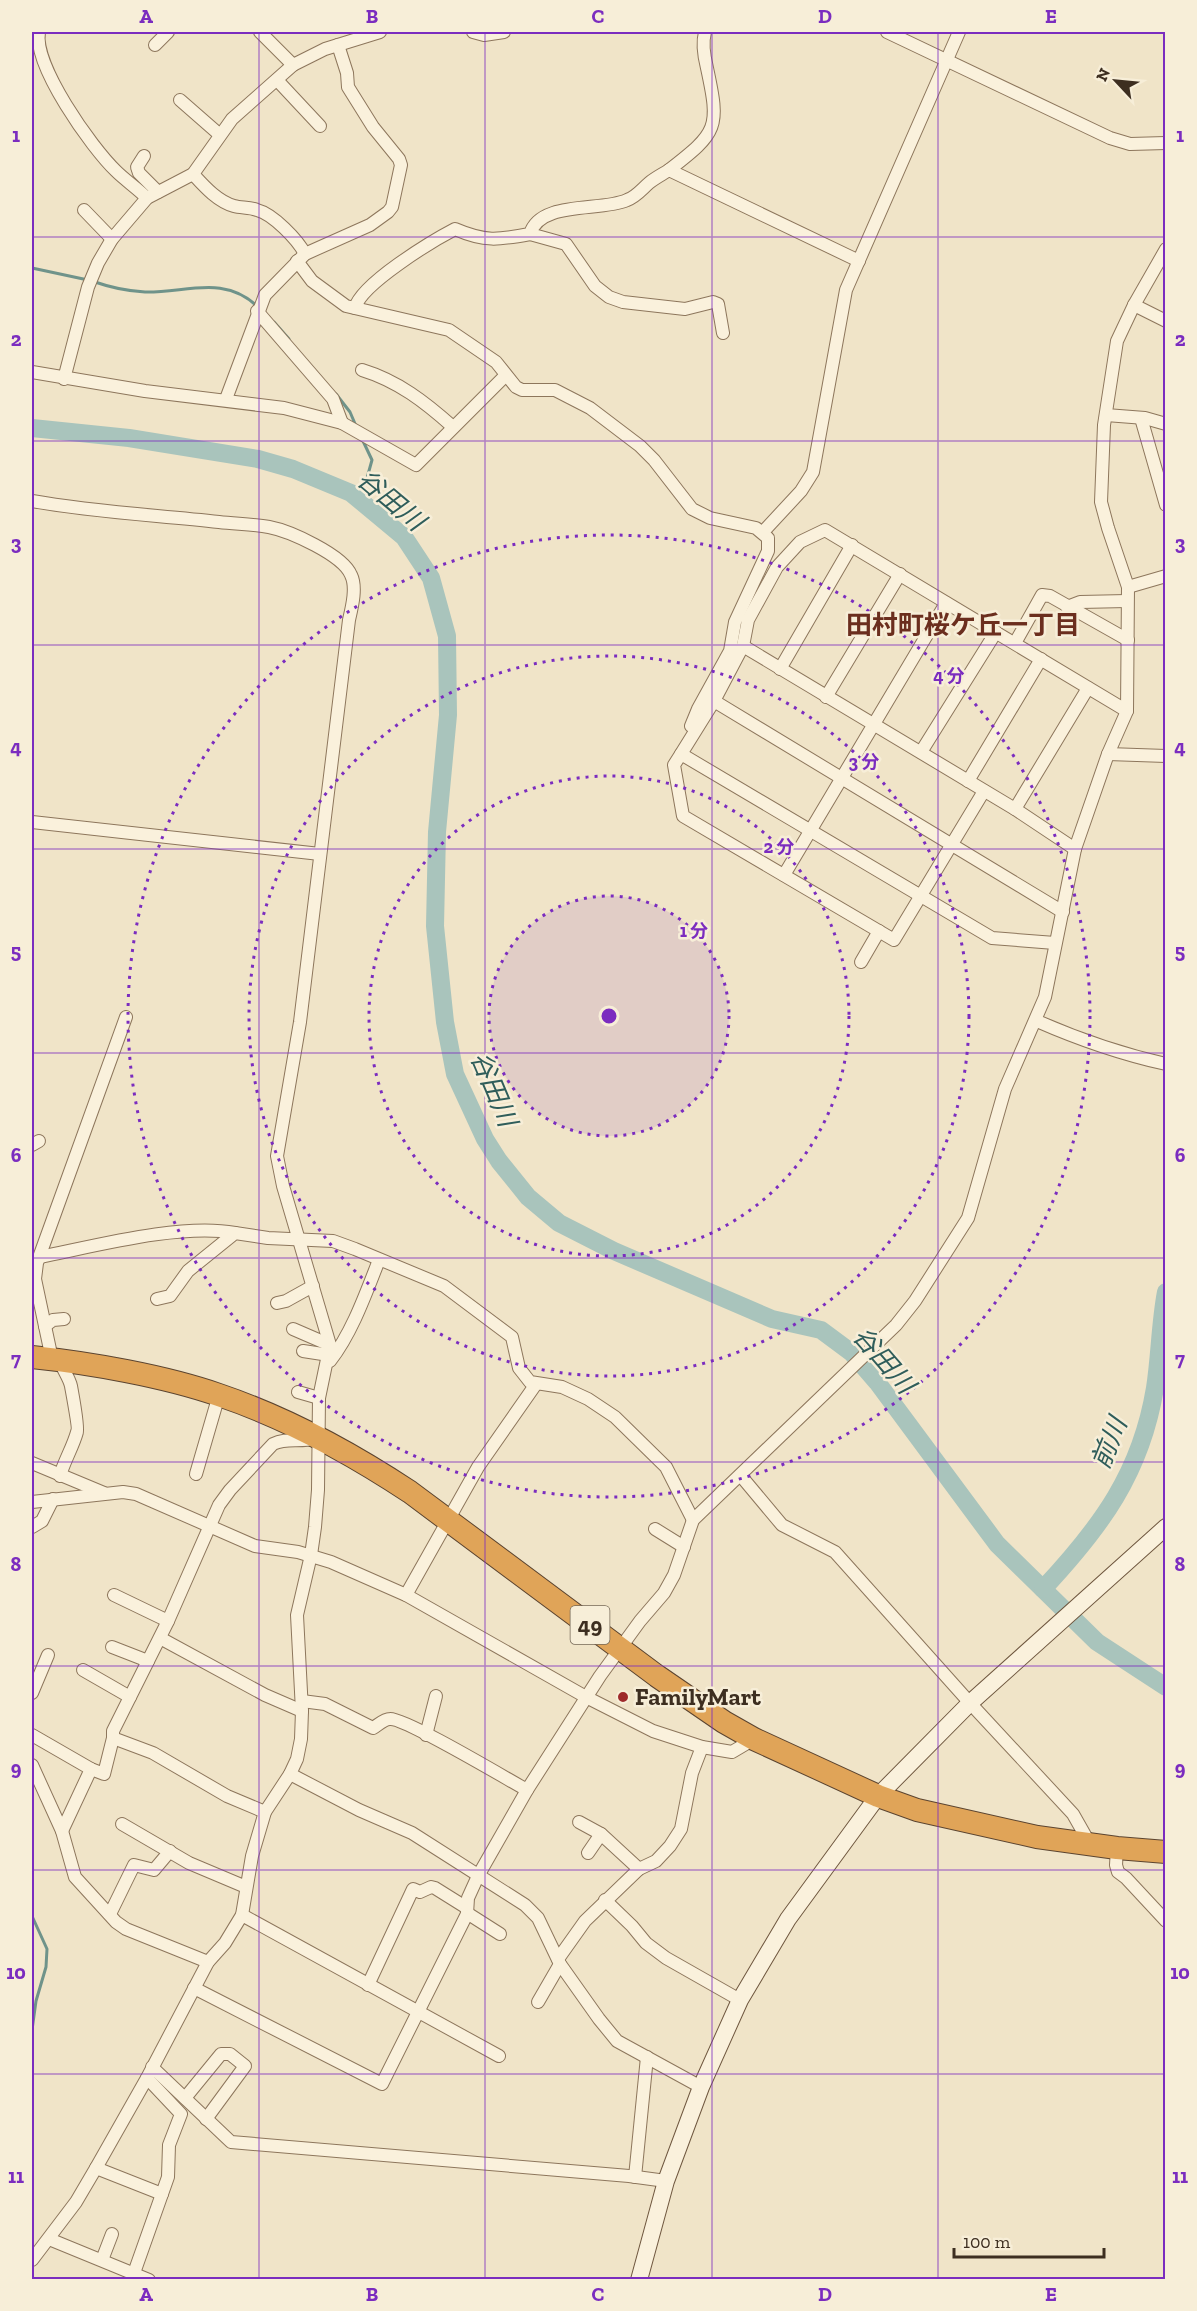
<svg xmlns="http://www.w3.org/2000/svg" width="1197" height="2311" viewBox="0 0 1197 2311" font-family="'Zilla Slab','Noto Sans JP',serif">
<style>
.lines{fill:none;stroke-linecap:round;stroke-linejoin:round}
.stream{stroke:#6f938a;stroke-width:3}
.river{stroke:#a9c4bc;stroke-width:18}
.street-casing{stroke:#8d765c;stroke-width:14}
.secondary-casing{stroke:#6f573f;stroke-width:18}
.highway-casing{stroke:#5b4430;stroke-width:24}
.street{stroke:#faf1dc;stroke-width:12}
.secondary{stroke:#faf1dc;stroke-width:16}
.highway{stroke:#e0a458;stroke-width:22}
.grid{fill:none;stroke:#7b2cbf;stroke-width:1.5;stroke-opacity:0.55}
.ring{fill:none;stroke:#7b2cbf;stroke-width:3;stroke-dasharray:3 6}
.poi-dot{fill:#9e2a2b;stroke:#f7eed8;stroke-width:2}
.labels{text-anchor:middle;stroke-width:5;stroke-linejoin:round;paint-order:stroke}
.shield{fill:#f7eed8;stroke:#756857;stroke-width:1.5}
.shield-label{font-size:22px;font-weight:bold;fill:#3d2e20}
.poi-label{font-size:24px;font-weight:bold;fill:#3d2e20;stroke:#f7eed8;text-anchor:start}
.water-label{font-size:26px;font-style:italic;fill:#2f5d5a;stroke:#f7eed8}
.neighbourhood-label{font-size:26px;font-weight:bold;fill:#6b2e1e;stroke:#f7eed8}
.centre{fill:#7b2cbf;stroke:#f7eed8;stroke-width:3}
.ring-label{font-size:18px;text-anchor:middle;font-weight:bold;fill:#7b2cbf;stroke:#f7eed8;stroke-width:5;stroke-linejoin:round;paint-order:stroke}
.neatline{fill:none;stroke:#7b2cbf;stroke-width:2}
.grid-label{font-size:20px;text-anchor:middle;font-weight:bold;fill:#7b2cbf}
</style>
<rect width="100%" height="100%" fill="#f0e4c8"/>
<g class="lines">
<g class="stream">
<polyline points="32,268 88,280"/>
<path d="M95 282C112 288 127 291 145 292 186 293 224 274 258 307"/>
<polyline points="274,322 289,339"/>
<polyline points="336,394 350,412 356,426"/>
<polyline points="356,497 367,478 372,460 363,441"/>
<polyline points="32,1916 47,1949 46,1967 36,2001 32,2030"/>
</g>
<g class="river">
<polyline points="32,428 129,438 258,459 293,469 351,493 404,537 431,578 447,636 448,715 437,832 435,926 445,1022 455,1074 485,1139 499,1161 528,1197 559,1223 614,1251 772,1319 821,1330 852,1353 877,1382 997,1544 1097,1642 1166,1687"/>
<path d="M1043 1589C1101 1527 1141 1473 1155 1388 1160 1356 1160 1323 1166 1292"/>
</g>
<defs>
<g id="street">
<path d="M39 32C33 65 91 147 116 171 125 180 137 188 147 198"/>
<polyline points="473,32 484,35 504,32"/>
<polyline points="887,32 1110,138 1130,144 1166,143"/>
<polyline points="155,45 168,32"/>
<polyline points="293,65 325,49 380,32"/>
<polyline points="277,80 320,126"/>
<polyline points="180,100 220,135"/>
<polyline points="144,156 137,167 139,173 158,192"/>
<path d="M669 170C718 132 720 128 707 68 704 56 702 43 705 32"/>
<path d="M193 174C204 186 217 201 234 206 241 208 250 207 257 210 273 214 298 240 305 254"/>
<polyline points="84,210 112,239"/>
<polyline points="530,234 566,244 595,286 609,297 623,302 685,309 713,302 718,304 723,333"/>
<polyline points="297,261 312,281 346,306 449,330 496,362 516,387 522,390 555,390 590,408 640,446 654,460 692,509 710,518 756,528 768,538 768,551 735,622 730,651 698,709 691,726"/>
<polyline points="1134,305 1166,321"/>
<path d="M355 308C361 284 432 241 455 229 485 242 498 240 530 234 540 200 601 212 627 200 636 197 642 189 649 183 655 178 663 174 669 170L859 261"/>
<polyline points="257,311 333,399 342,423"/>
<path d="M362 370C398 381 425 402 453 427"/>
<polyline points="32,372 145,391 284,408 342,423 416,465 505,376"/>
<polyline points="64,379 88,287 98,263 112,239 147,198 193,174 232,119 293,65 260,32"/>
<polyline points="226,399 265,295 305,254 370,225 388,212 392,207 401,165 399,159 373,127 348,87 347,73 338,45"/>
<polyline points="1106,415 1145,418 1166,424"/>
<polyline points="1141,418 1166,505"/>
<path d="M32 501C93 512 156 515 219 522 235 524 253 524 269 527 290 531 343 555 351 575 357 587 352 607 349 620L300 1022 277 1156 283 1186 330 1345 319 1398 318 1490 315 1527 311 1555 297 1615 302 1711 301 1739 297 1759 290 1774 265 1812 252 1856 242 1915 225 1943 208 1962 147 2078 96 2168 76 2202 32 2260"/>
<polyline points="763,532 801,491 813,472 846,290 959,32"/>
<polyline points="1128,587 1166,576"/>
<polyline points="1067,607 1080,602 1127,601"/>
<polyline points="1015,643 1042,595 1050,596 1128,640"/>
<polyline points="743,646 1015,809 1075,849"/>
<polyline points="780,669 852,545"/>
<polyline points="826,697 900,574"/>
<polyline points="714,701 1063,912"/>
<polyline points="921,752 996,632"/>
<polyline points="681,754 674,765 683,816 894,940 984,791"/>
<polyline points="1108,754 1166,756"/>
<polyline points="968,781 1041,659"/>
<polyline points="1015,809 1088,688"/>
<polyline points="32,822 320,854"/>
<polyline points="784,875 946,603"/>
<polyline points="1055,943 992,938 681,754 714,701 743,646 748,620 777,567 800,542 825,530 1127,711"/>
<polyline points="861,962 879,931"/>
<path d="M1037 1021C1078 1039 1121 1054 1166 1064"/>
<polyline points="32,1145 39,1141"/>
<path d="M40 1257C95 1246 181 1223 235 1233"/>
<polyline points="157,1299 170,1296 188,1271 235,1233 268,1238 333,1241 355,1249 444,1286 512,1337 519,1368 530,1382 562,1387 588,1399 615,1417 666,1467 693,1520"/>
<polyline points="277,1303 286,1301 313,1286"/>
<polyline points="45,1326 53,1320 64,1319"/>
<polyline points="293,1329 330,1345"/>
<polyline points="303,1351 329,1355"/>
<polyline points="52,1359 35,1279 37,1263 126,1017"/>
<path d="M60 1360C62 1369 69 1377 71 1386 72 1392 79 1428 77 1432 73 1447 64 1461 60 1476"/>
<path d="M330 1361C352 1333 366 1293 379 1260"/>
<polyline points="298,1392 319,1398"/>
<polyline points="32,1463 104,1493"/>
<polyline points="196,1474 219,1395"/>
<polyline points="741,1476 782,1525 835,1552 970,1703 1073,1814 1090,1844"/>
<polyline points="32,1502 123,1492 136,1494 255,1546 298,1552 331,1562 406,1595 586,1697 653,1731 702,1747 732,1752 754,1739"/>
<polyline points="32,1527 42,1521 53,1499"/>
<polyline points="655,1529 684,1547"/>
<polyline points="114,1595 168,1621"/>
<polyline points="406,1595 478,1467 536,1384"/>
<polyline points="160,1638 265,1695 302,1711"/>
<polyline points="112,1647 148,1661"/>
<polyline points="83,1670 130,1697"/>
<polyline points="32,1693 48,1655"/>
<path d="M302 1701 325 1704 373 1728C378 1725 384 1719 390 1719 405 1718 507 1779 527 1790"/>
<polyline points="32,1735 91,1769 104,1774 113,1738"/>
<polyline points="426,1735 436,1696"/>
<polyline points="32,1765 62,1831 75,1877 116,1922 126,1929 208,1962"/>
<polyline points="290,1774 359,1810 412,1833 525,1905 538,1918 560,1964 599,2019 617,2041 701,2087"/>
<path d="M265 1812 227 1796 153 1753 113 1738V1731L168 1621 219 1505 230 1490 273 1444C287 1437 300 1443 316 1438"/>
<polyline points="579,1822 601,1834 639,1869"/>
<polyline points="122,1824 189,1863 246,1887"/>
<polyline points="62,1831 91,1769"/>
<polyline points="1117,1848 1116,1865 1118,1872 1126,1878 1166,1921"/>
<polyline points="588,1853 601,1834"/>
<polyline points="605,1900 632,1926 646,1943 666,1958 740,2000"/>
<polyline points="467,1913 500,1934"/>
<polyline points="110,1914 134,1865 154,1870 170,1851"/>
<polyline points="242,1915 499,2056"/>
<polyline points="558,1959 585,1921 639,1869 656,1861 670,1846 681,1829 692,1773 702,1747"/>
<polyline points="368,1985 413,1889 420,1892 431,1887 435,1888 467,1908"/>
<polyline points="194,1988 382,2084 467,1914 468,1898 478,1876 527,1790 600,1676 640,1621 664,1593 674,1575 693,1520 896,1325 915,1301 968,1218 1005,1089 1045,997 1075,849 1108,754 1127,711 1128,587 1108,528 1101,502 1104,425 1117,341 1134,305 1166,249"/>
<polyline points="538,2002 560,1964"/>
<polyline points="152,2067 231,2142 629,2176 666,2181"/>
<polyline points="185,2098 221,2054 230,2054 245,2066 206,2119"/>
<polyline points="96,2168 162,2194"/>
<polyline points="635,2177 647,2057"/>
<polyline points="49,2239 149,2280"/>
<polyline points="102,2260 112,2234"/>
<polyline points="134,2273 168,2177 169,2145 181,2114 147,2078"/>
</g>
<polyline id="secondary" points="639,2280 666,2181 701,2087 740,2000 788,1919 878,1796 970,1703 1166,1527"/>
<path id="highway" d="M32 1357C90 1363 164 1376 219 1395 287 1418 351 1453 410 1492L657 1676 724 1722 754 1739 878 1796 917 1810 1037 1837 1117 1848 1166 1852"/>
</defs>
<use href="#street" class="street-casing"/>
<use href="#secondary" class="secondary-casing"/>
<use href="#highway" class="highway-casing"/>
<use href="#street" class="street"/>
<use href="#secondary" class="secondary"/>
<use href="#highway" class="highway"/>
</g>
<path class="grid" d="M259 32V2280M485 32V2280M712 32V2280M938 32V2280M32 237H1166M32 441H1166M32 645H1166M32 849H1166M32 1053H1166M32 1258H1166M32 1462H1166M32 1666H1166M32 1870H1166M32 2074H1166"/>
<circle cx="609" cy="1016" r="120" fill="#7b2cbf" fill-opacity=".12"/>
<g class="ring">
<circle cx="609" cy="1016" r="120"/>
<circle cx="609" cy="1016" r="240"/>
<circle cx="609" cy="1016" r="360"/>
<circle cx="609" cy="1016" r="481"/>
</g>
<circle class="poi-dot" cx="623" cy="1697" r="6"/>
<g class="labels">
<rect class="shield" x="570.5" y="1606" width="39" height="38" rx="4.5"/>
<g class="shield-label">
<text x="590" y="1633">49</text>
</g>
<g class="poi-label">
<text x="635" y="1705">FamilyMart</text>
</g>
<g class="water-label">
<text transform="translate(391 500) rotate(40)" y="9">谷田川</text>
<text transform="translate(494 1089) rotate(67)" y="9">谷田川</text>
<text transform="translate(884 1360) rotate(49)" y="9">谷田川</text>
<text transform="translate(1109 1443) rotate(-68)" y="9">前川</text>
</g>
<g class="neighbourhood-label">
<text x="963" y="634">田村町桜ケ丘一丁目</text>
</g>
</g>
<circle cx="609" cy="1016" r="9" class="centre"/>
<g class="ring-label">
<text x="949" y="682">4 分</text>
<text x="864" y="768">3 分</text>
<text x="779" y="853">2 分</text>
<text x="694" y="937">1 分</text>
</g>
<rect width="1197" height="2311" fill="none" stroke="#f7eed8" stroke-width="66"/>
<g transform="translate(1116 81) rotate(296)" stroke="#f7eed8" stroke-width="4.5" paint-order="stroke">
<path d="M0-4.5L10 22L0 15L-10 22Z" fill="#3d2e20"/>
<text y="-9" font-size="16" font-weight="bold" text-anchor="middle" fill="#3d2e20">N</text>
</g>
<path d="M954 2248v9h150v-9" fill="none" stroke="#3d2e20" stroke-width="3"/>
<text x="963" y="2248" font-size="18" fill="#3d2e20" stroke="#f7eed8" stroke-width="4.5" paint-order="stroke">100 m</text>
<rect x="33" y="33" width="1131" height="2245" class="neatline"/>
<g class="grid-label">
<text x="146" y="23">A</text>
<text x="372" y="23">B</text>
<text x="598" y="23">C</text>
<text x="825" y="23">D</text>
<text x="1051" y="23">E</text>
<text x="16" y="142">1</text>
<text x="1180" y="142">1</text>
<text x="16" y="346">2</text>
<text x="1180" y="346">2</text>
<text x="16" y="550">3</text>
<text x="1180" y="550">3</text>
<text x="16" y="754">4</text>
<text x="1180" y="754">4</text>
<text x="16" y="958">5</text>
<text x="1180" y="958">5</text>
<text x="16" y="1162">6</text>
<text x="1180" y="1162">6</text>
<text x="16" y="1366">7</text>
<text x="1180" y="1366">7</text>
<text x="16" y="1571">8</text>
<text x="1180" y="1571">8</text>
<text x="16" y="1775">9</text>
<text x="1180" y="1775">9</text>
<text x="16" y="1979">10</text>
<text x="1180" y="1979">10</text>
<text x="16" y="2183">11</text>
<text x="1180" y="2183">11</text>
<text x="146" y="2301">A</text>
<text x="372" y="2301">B</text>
<text x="598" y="2301">C</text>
<text x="825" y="2301">D</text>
<text x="1051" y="2301">E</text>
</g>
</svg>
